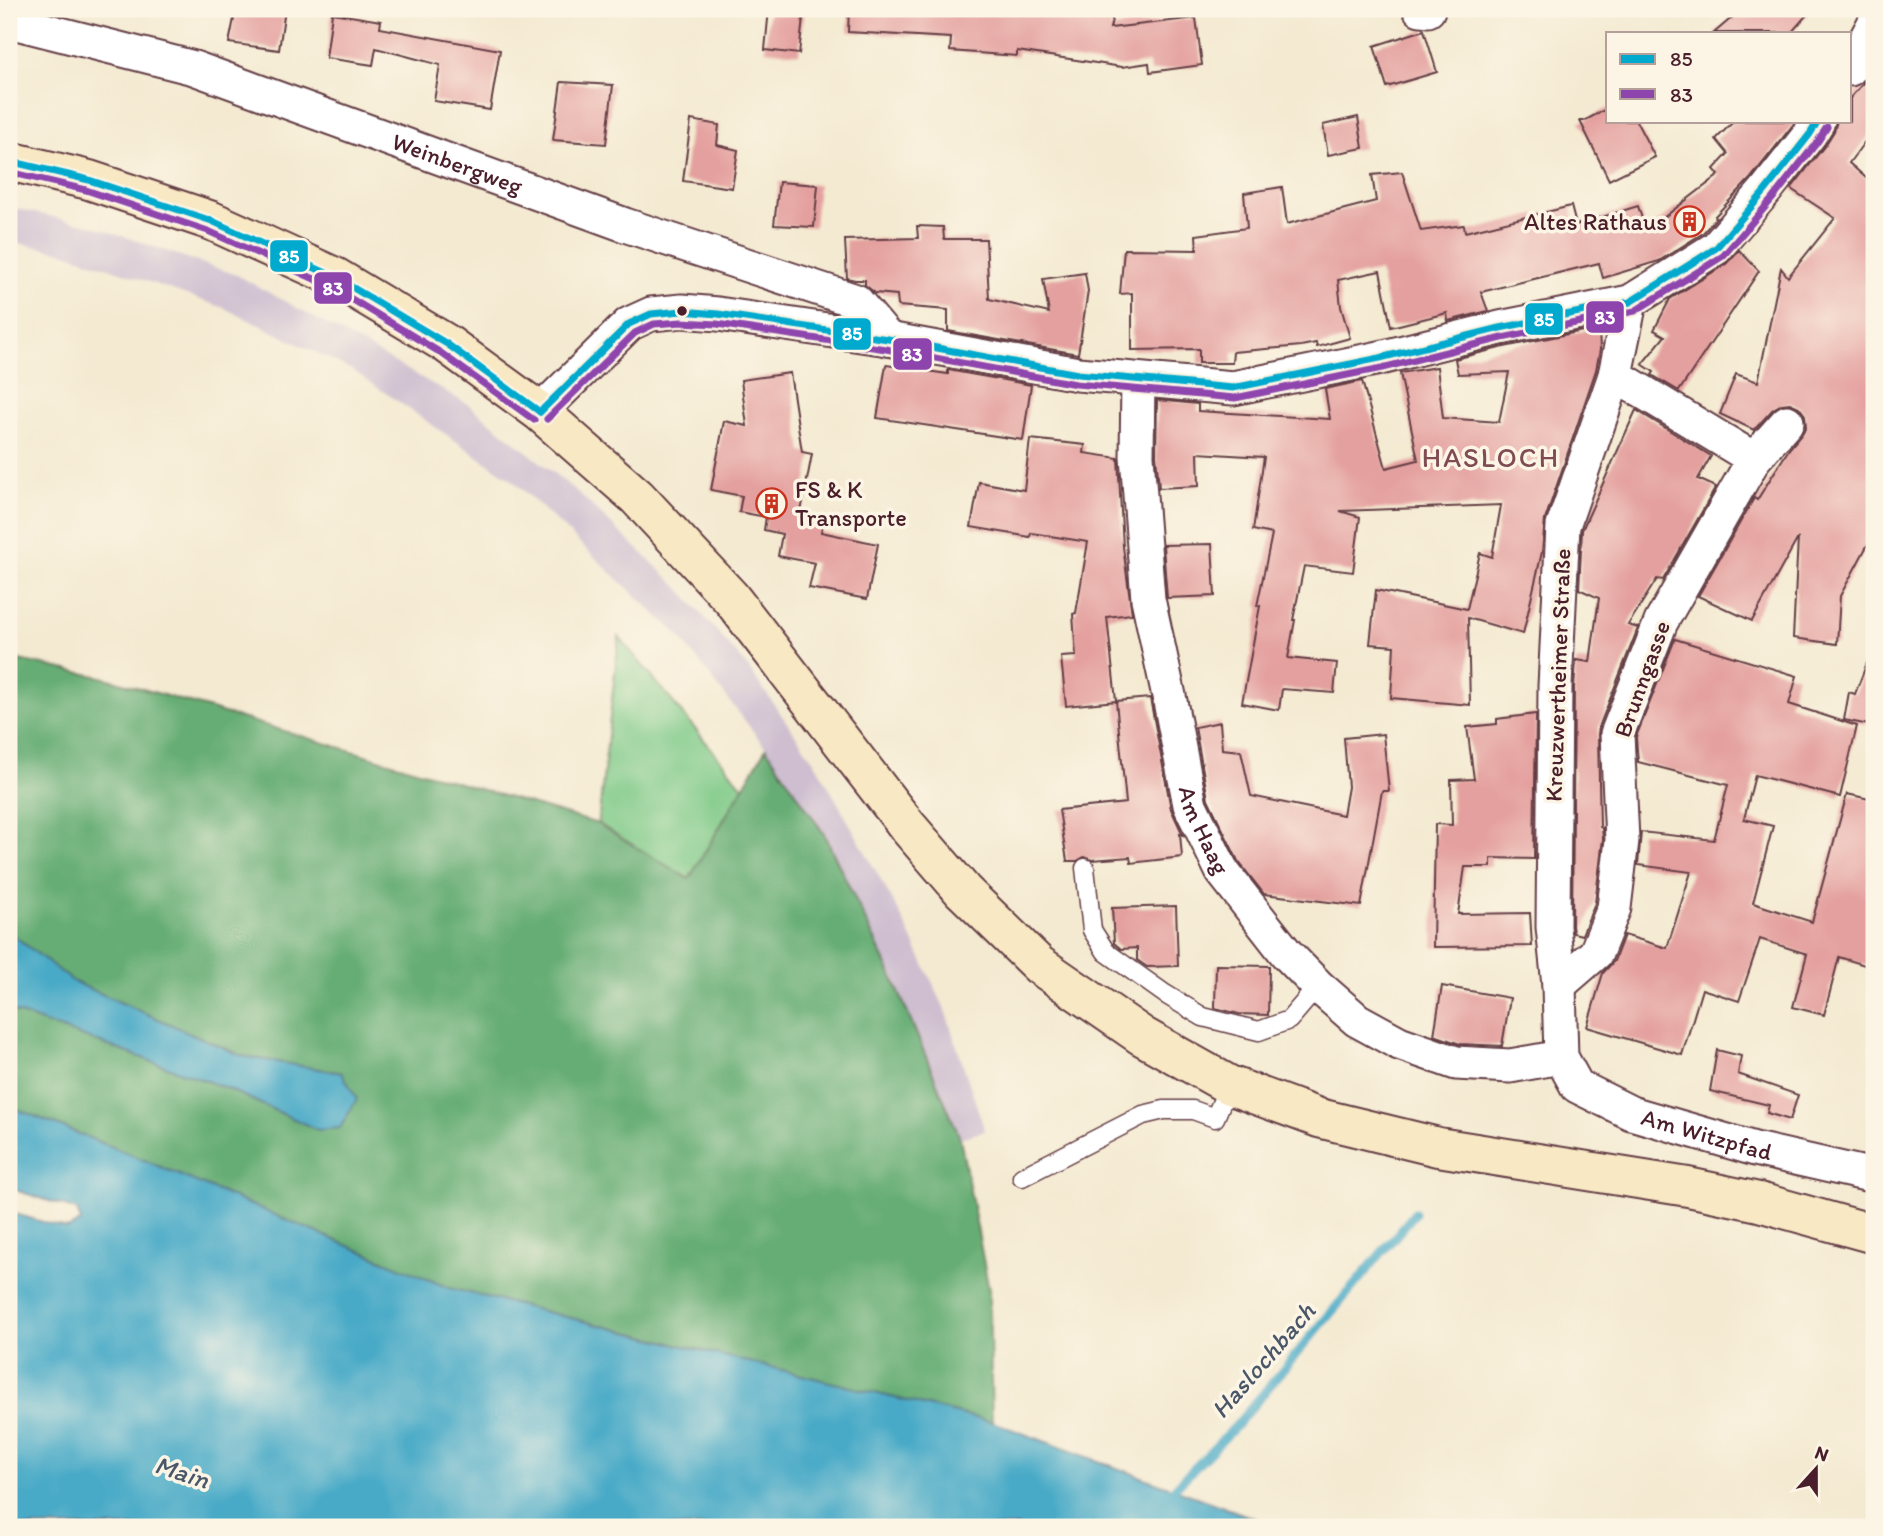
<svg xmlns="http://www.w3.org/2000/svg" width="1883" height="1536" viewBox="0 0 1883 1536" font-family="Itim,sans-serif">
<style>
.industrial{fill:#cebed0}
.green{fill:#7dc987;stroke:#647459;stroke-width:2}
.forest{fill:#66ad74;stroke:#586650;stroke-width:2}
.water{fill:#48aac7;stroke:#496479;stroke-width:2}
.lines{fill:none;stroke-linecap:round;stroke-linejoin:round}
.stream{stroke:#48aac7;stroke-width:9}
.building{fill:#e4a09f}
.service-casing{stroke:#643d44;stroke-width:21}
.minor-casing{stroke:#643d44;stroke-width:37}
.secondary-casing{stroke:#643d44;stroke-width:42}
.service{stroke:#fff;stroke-width:18}
.minor{stroke:#fff;stroke-width:33}
.secondary{stroke:#f8e8c3;stroke-width:38}
.bus-1-casing{stroke:#fcf5e5;stroke-width:12}
.bus-2-casing{stroke:#fcf5e5;stroke-width:12}
.bus-1{stroke:#00a9ce;stroke-width:7}
.bus-2{stroke:#8e44ad;stroke-width:7}
.bus-dot{fill:#4a1f2b;stroke:#fcf5e5;stroke-width:2.5}
.labels{text-anchor:middle;stroke-width:7;stroke-linejoin:round;paint-order:stroke}
.street-label{font-size:24px;fill:#4a1f2b;stroke:#fcf5e5}
.poi-label{font-size:24px;fill:#4a1f2b;stroke:#fcf5e5;text-anchor:end}
.water-label{font-size:26px;font-style:italic;fill:#495769;stroke:#fcf5e5}
.quarter-label{font-size:28px;letter-spacing:2px;fill:#804c54;stroke:#fcf5e5}
.line-badge{stroke:#fcf5e5;stroke-width:2.5}
.badge-label{font-size:19px;text-anchor:middle;font-weight:bold;fill:#fff}
</style>
<rect width="100%" height="100%" fill="#fcf5e5"/>
<filter id="ink" filterUnits="userSpaceOnUse"><feTurbulence type="fractalNoise" baseFrequency=".0143" numOctaves="2"/><feDisplacementMap in="SourceGraphic" scale="14" xChannelSelector="R" yChannelSelector="G"/><feConvolveMatrix kernelMatrix="1 2 1 2 8 2 1 2 1" color-interpolation-filters="sRGB"/></filter>
<filter id="wash" filterUnits="userSpaceOnUse"><feTurbulence type="fractalNoise" baseFrequency=".00686" numOctaves="4" result="noise"/><feDisplacementMap in="SourceGraphic" scale="28" xChannelSelector="R" yChannelSelector="G"/><feGaussianBlur stdDeviation="1.57" result="paint"/><feColorMatrix in="noise" values="0 0 0 0 0 0 0 0 0 0 0 0 0 0 0 0 0 1.4 0 .05"/><feComposite in="paint" operator="in"/></filter>
<g filter="url(#wash)">
<rect width="100%" height="100%" fill="#f4ead2"/>
<polygon class="industrial" points="9,207 93,226 237,275 364,345 469,405 576,491 678,587 747,666 816,764 900,914 944,1007 985,1131 960,1138 893,978 824,834 766,748 679,636 511,479 352,370 224,308 63,252 9,241"/>
<polygon class="green" points="619,637 743,787 689,880 598,824"/>
<polygon class="forest" points="9,658 106,678 598,824 689,879 766,748 824,834 893,978 960,1138 989,1290 992,1422 449,1288 127,1153 9,1106 9,1010 226,1088 318,1130 341,1073 242,1056 74,982 9,932"/>
<g class="water">
<polygon points="9,932 74,982 242,1056 342,1073 357,1099 340,1128 318,1130 226,1088 9,1010"/>
<polygon points="9,1106 127,1153 449,1288 992,1422 1278,1527 9,1527 9,1212 67,1229 81,1222 77,1210 9,1188"/>
</g>
<g class="lines">
<polyline class="stream" points="1167,1496 1235,1427 1415,1213"/>
</g>
<g id="blocks">
<g class="building">
<polygon points="236,9 285,9 279,50 229,43"/>
<polygon points="769,9 804,9 799,54 765,50"/>
<polygon points="849,9 1049,9 1113,15 1110,28 1196,18 1202,65 1150,72 1149,63 1122,67 1017,51 1017,56 950,51 951,38 848,32"/>
<polygon points="1742,9 1812,9 1791,33 1714,33"/>
<polygon points="332,13 381,21 380,28 500,50 490,110 434,101 440,65 376,48 373,65 326,58"/>
<polygon points="1424,30 1437,72 1387,87 1374,46"/>
<polygon points="1874,66 1874,129 1849,163 1874,185 1874,533 1840,596 1837,644 1793,638 1798,538 1752,621 1698,596 1754,498 1757,500 1789,449 1801,435 1806,427 1805,415 1799,407 1790,403 1782,404 1773,409 1754,430 1720,414 1736,374 1758,382 1781,268 1788,277 1835,218 1791,189 1826,144 1834,131 1837,121 1850,121 1850,98 1867,79"/>
<polygon points="561,82 613,85 606,144 553,140"/>
<polygon points="1608,108 1608,121 1636,121 1655,157 1609,180 1580,121 1584,121"/>
<polygon points="1358,117 1363,148 1328,155 1323,125"/>
<polygon points="691,120 719,125 717,145 738,150 732,188 683,181"/>
<polygon points="1734,121 1796,121 1750,179 1715,216 1716,218 1703,233 1659,261 1603,278 1599,263 1481,292 1488,311 1448,321 1447,313 1391,327 1380,271 1338,280 1341,307 1350,338 1317,347 1316,343 1301,346 1233,352 1232,363 1199,363 1199,349 1132,350 1132,293 1120,294 1124,249 1197,250 1196,235 1247,228 1244,193 1282,187 1287,224 1376,201 1372,175 1402,172 1421,231 1464,225 1465,232 1571,206 1576,225 1638,206 1646,231 1719,175 1714,169 1728,154 1716,139"/>
<polygon points="779,182 818,185 814,227 774,225"/>
<polygon points="917,226 943,227 944,239 986,239 989,299 1049,313 1043,279 1085,273 1088,291 1078,354 948,331 948,310 898,306 897,295 875,293 865,285 865,280 855,280 847,278 845,240 918,238"/>
<polygon points="1739,250 1759,271 1679,391 1652,375 1654,372 1642,364 1665,336 1654,330 1670,299 1726,264"/>
<polygon points="1588,330 1599,330 1600,350 1596,370 1545,520 1542,552 1523,634 1468,618 1470,705 1391,698 1394,646 1370,644 1376,590 1467,609 1480,553 1492,557 1501,505 1340,511 1360,517 1353,572 1304,566 1293,620 1295,620 1288,658 1337,663 1334,693 1282,689 1279,710 1242,703 1260,606 1257,606 1272,534 1253,530 1264,457 1198,453 1199,486 1159,488 1156,455 1157,400 1198,404 1198,411 1330,419 1325,389 1362,381 1386,468 1418,460 1400,373 1437,367 1443,418 1499,422 1509,372 1458,374 1455,359 1504,347"/>
<polygon points="886,365 948,374 948,370 1031,385 1023,440 877,418"/>
<polygon points="790,373 802,452 812,454 800,517 823,521 821,532 878,544 867,599 809,588 815,563 778,556 782,534 764,530 766,517 739,512 742,496 711,490 724,421 747,426 741,380"/>
<polygon points="1636,410 1711,456 1698,479 1716,487 1663,580 1657,579 1628,625 1638,628 1599,727 1598,734 1600,827 1602,828 1603,839 1595,903 1582,935 1573,933 1572,926 1574,687 1576,660 1590,662 1599,598 1579,589 1582,530"/>
<polygon points="1030,439 1085,445 1084,453 1118,458 1123,547 1132,614 1107,617 1116,701 1066,706 1061,657 1076,656 1073,614 1076,613 1088,542 1031,533 1030,537 971,527 979,482 1024,490"/>
<polygon points="1212,544 1215,596 1167,598 1163,545"/>
<polygon points="1675,639 1797,676 1789,704 1857,726 1840,797 1755,775 1744,819 1773,826 1753,903 1812,922 1847,794 1874,800 1874,968 1839,957 1824,1015 1793,1007 1807,954 1760,939 1739,1001 1702,989 1682,1055 1587,1027 1603,973 1614,961 1624,935 1667,948 1691,872 1638,865 1641,832 1714,840 1728,785 1638,762 1636,737"/>
<polygon points="1872,650 1874,650 1874,726 1844,720 1849,692 1855,694"/>
<polygon points="1150,698 1171,809 1183,835 1180,834 1182,857 1131,863 1130,857 1092,860 1084,857 1077,861 1067,861 1059,810 1126,803 1116,701"/>
<polygon points="1536,714 1534,859 1491,858 1491,867 1465,867 1458,914 1530,913 1532,946 1433,947 1435,824 1452,825 1451,780 1474,779 1467,727 1497,724 1497,719"/>
<polygon points="1220,722 1222,749 1241,751 1251,796 1343,815 1348,787 1344,738 1383,734 1389,791 1382,791 1361,906 1264,894 1238,861 1208,799 1195,727"/>
<polygon points="1176,906 1178,966 1147,967 1137,960 1137,948 1121,949 1114,943 1112,908"/>
<polygon points="1216,965 1269,966 1268,1015 1239,1014 1215,1008"/>
<polygon points="1442,986 1510,998 1502,1046 1460,1044 1434,1035"/>
<polygon points="1717,1050 1741,1056 1738,1074 1798,1095 1790,1120 1767,1113 1769,1105 1710,1091"/>
</g>
</g>
</g>
<g filter="url(#ink)">
<use href="#blocks" fill-opacity="0" stroke="#643d44" stroke-width="2"/>
<g class="lines">
<defs>
<g id="service">
<polyline points="1085,868 1092,930 1106,952 1165,994 1203,1017 1259,1031 1289,1020 1318,986"/>
<polyline points="1022,1177 1143,1115 1164,1110 1193,1110 1215,1118 1229,1085"/>
</g>
<g id="minor">
<polyline points="1420,9 1428,10"/>
<path id="s1" d="M9 21 194 68 625 225 856 301 888 339"/>
<polyline points="1850,69 1874,24"/>
<path id="s2" d="M1630 302 1615 375 1563 526 1555 686 1553 927 1559 985 1561 1057 1577 1086 1631 1113 1755 1149 1874 1176"/>
<polyline points="1615,375 1754,459"/>
<path id="s3" d="M1138 380 1137 456 1148 599 1169 696 1190 805 1222 871 1286 953 1318 986 1357 1020 1399 1043 1456 1063 1510 1066 1561 1057"/>
<polyline points="540,412 629,324 651,314 682,311 718,314 888,339 1078,374 1233,388 1380,358 1500,328 1630,302 1716,248 1765,191 1810,134 1818,121"/>
<polyline points="1559,985 1596,953 1614,908 1622,840 1617,734 1661,622 1754,459 1787,422"/>
</g>
<polyline id="secondary" points="9,161 89,180 212,221 335,277 447,344 540,412 637,497 731,598 908,827 963,891 1039,965 1142,1036 1229,1085 1319,1118 1438,1147 1688,1187 1759,1202 1874,1234"/>
</defs>
<use href="#service" class="service-casing"/>
<use href="#minor" class="minor-casing"/>
<use href="#secondary" class="secondary-casing"/>
<use href="#service" class="service"/>
<use href="#minor" class="minor"/>
<use href="#secondary" class="secondary"/>
<defs>
<g id="bus-1">
<polyline points="9,161 89,180 212,221 335,277 447,344 540,412"/>
<polyline points="540,412 629,324 651,314 682,311 718,314 888,339 1078,374 1233,388 1380,358 1500,328 1630,302 1716,248 1765,191 1810,134 1818,121"/>
</g>
<g id="bus-2">
<polyline points="9,172 86,190 208,231 330,286 441,353 534,420"/>
<polyline points="547,419 635,333 654,324 682,322 717,324 886,349 1076,384 1235,398 1382,368 1502,338 1635,311 1723,256 1773,198 1818,141 1827,127"/>
</g>
</defs>
<use href="#bus-1" class="bus-1-casing"/>
<use href="#bus-2" class="bus-2-casing"/>
<use href="#bus-1" class="bus-1"/>
<use href="#bus-2" class="bus-2"/>
</g>
</g>
<defs>
<symbol id="building-ring" viewBox="-11 -11 22 22"><circle r="9.5" fill="#fcf5e5" stroke="#c8321e" stroke-width="1.5"/><path d="M-4-6H4V6H1V3H-1V6H-4ZM-2.5-4.3h1.7v1.8h-1.7ZM.8-4.3h1.7v1.8H.8ZM-2.5-1h1.7V.8h-1.7ZM.8-1h1.7V.8H.8Z" fill="#c8321e"/></symbol>
</defs>
<g fill-rule="evenodd">
<use href="#building-ring" x="1672" y="204" width="35" height="35"/>
<use href="#building-ring" x="754" y="486" width="35" height="35"/>
</g>
<circle class="bus-dot" cx="682" cy="311" r="6"/>
<g class="labels">
<g class="street-label">
<text dy="8" stroke="none"><textPath href="#s1" startOffset="471">Weinbergweg</textPath></text>
<text transform="translate(1558 675) rotate(-88)" y="8">Kreuzwertheimer Straße</text>
<text transform="translate(1642 679) rotate(-70)" y="8">Brunngasse</text>
<text dy="8" stroke="none"><textPath href="#s3" startOffset="458">Am Haag</textPath></text>
<text dy="8" stroke="none"><textPath href="#s2" startOffset="938">Am Witzpfad</textPath></text>
</g>
<g class="poi-label">
<text x="1667" y="230">Altes Rathaus</text>
<text x="795" y="498" text-anchor="start">FS &amp; K<tspan x="795" dy="28">Transporte</tspan></text>
</g>
<g class="water-label">
<text transform="translate(1263 1360) rotate(-49)" y="9">Haslochbach</text>
<text transform="translate(182 1472) rotate(18)" y="9">Main</text>
</g>
<g class="quarter-label">
<text x="1491" y="467">HASLOCH</text>
</g>
</g>
<g class="line-badge">
<rect x="269" y="239" width="40" height="34" rx="7" fill="#00a9ce"/>
<rect x="313" y="271" width="40" height="34" rx="7" fill="#8e44ad"/>
<rect x="1585" y="300" width="40" height="34" rx="7" fill="#8e44ad"/>
<rect x="1524" y="302" width="40" height="34" rx="7" fill="#00a9ce"/>
<rect x="832" y="317" width="40" height="34" rx="7" fill="#00a9ce"/>
<rect x="892" y="337" width="41" height="34" rx="7" fill="#8e44ad"/>
</g>
<g class="badge-label">
<text x="289" y="263">85</text>
<text x="333" y="295">83</text>
<text x="1605" y="324">83</text>
<text x="1544" y="326">85</text>
<text x="852" y="340">85</text>
<text x="912" y="361">83</text>
</g>
<rect width="1883" height="1536" fill="none" stroke="#fcf5e5" stroke-width="35"/>
<rect x="1606" y="32" width="245" height="91" fill="#fcf5e5" stroke="#b59f9b" stroke-width="2"/>
<rect x="1620" y="54" width="35" height="10" fill="#00a9ce" stroke="#b59f9b" stroke-width="2"/>
<text x="1670" y="66" font-size="21" fill="#4a1f2b">85</text>
<rect x="1620" y="89" width="35" height="10" fill="#8e44ad" stroke="#b59f9b" stroke-width="2"/>
<text x="1670" y="102" font-size="21" fill="#4a1f2b">83</text>
<g transform="translate(1816 1469) rotate(21)" stroke="#fcf5e5" stroke-width="5" paint-order="stroke">
<path d="M0-5L12 26L0 18L-12 26Z" fill="#4a1f2b"/>
<text y="-10" font-size="19" font-weight="bold" text-anchor="middle" fill="#4a1f2b">N</text>
</g>
</svg>
